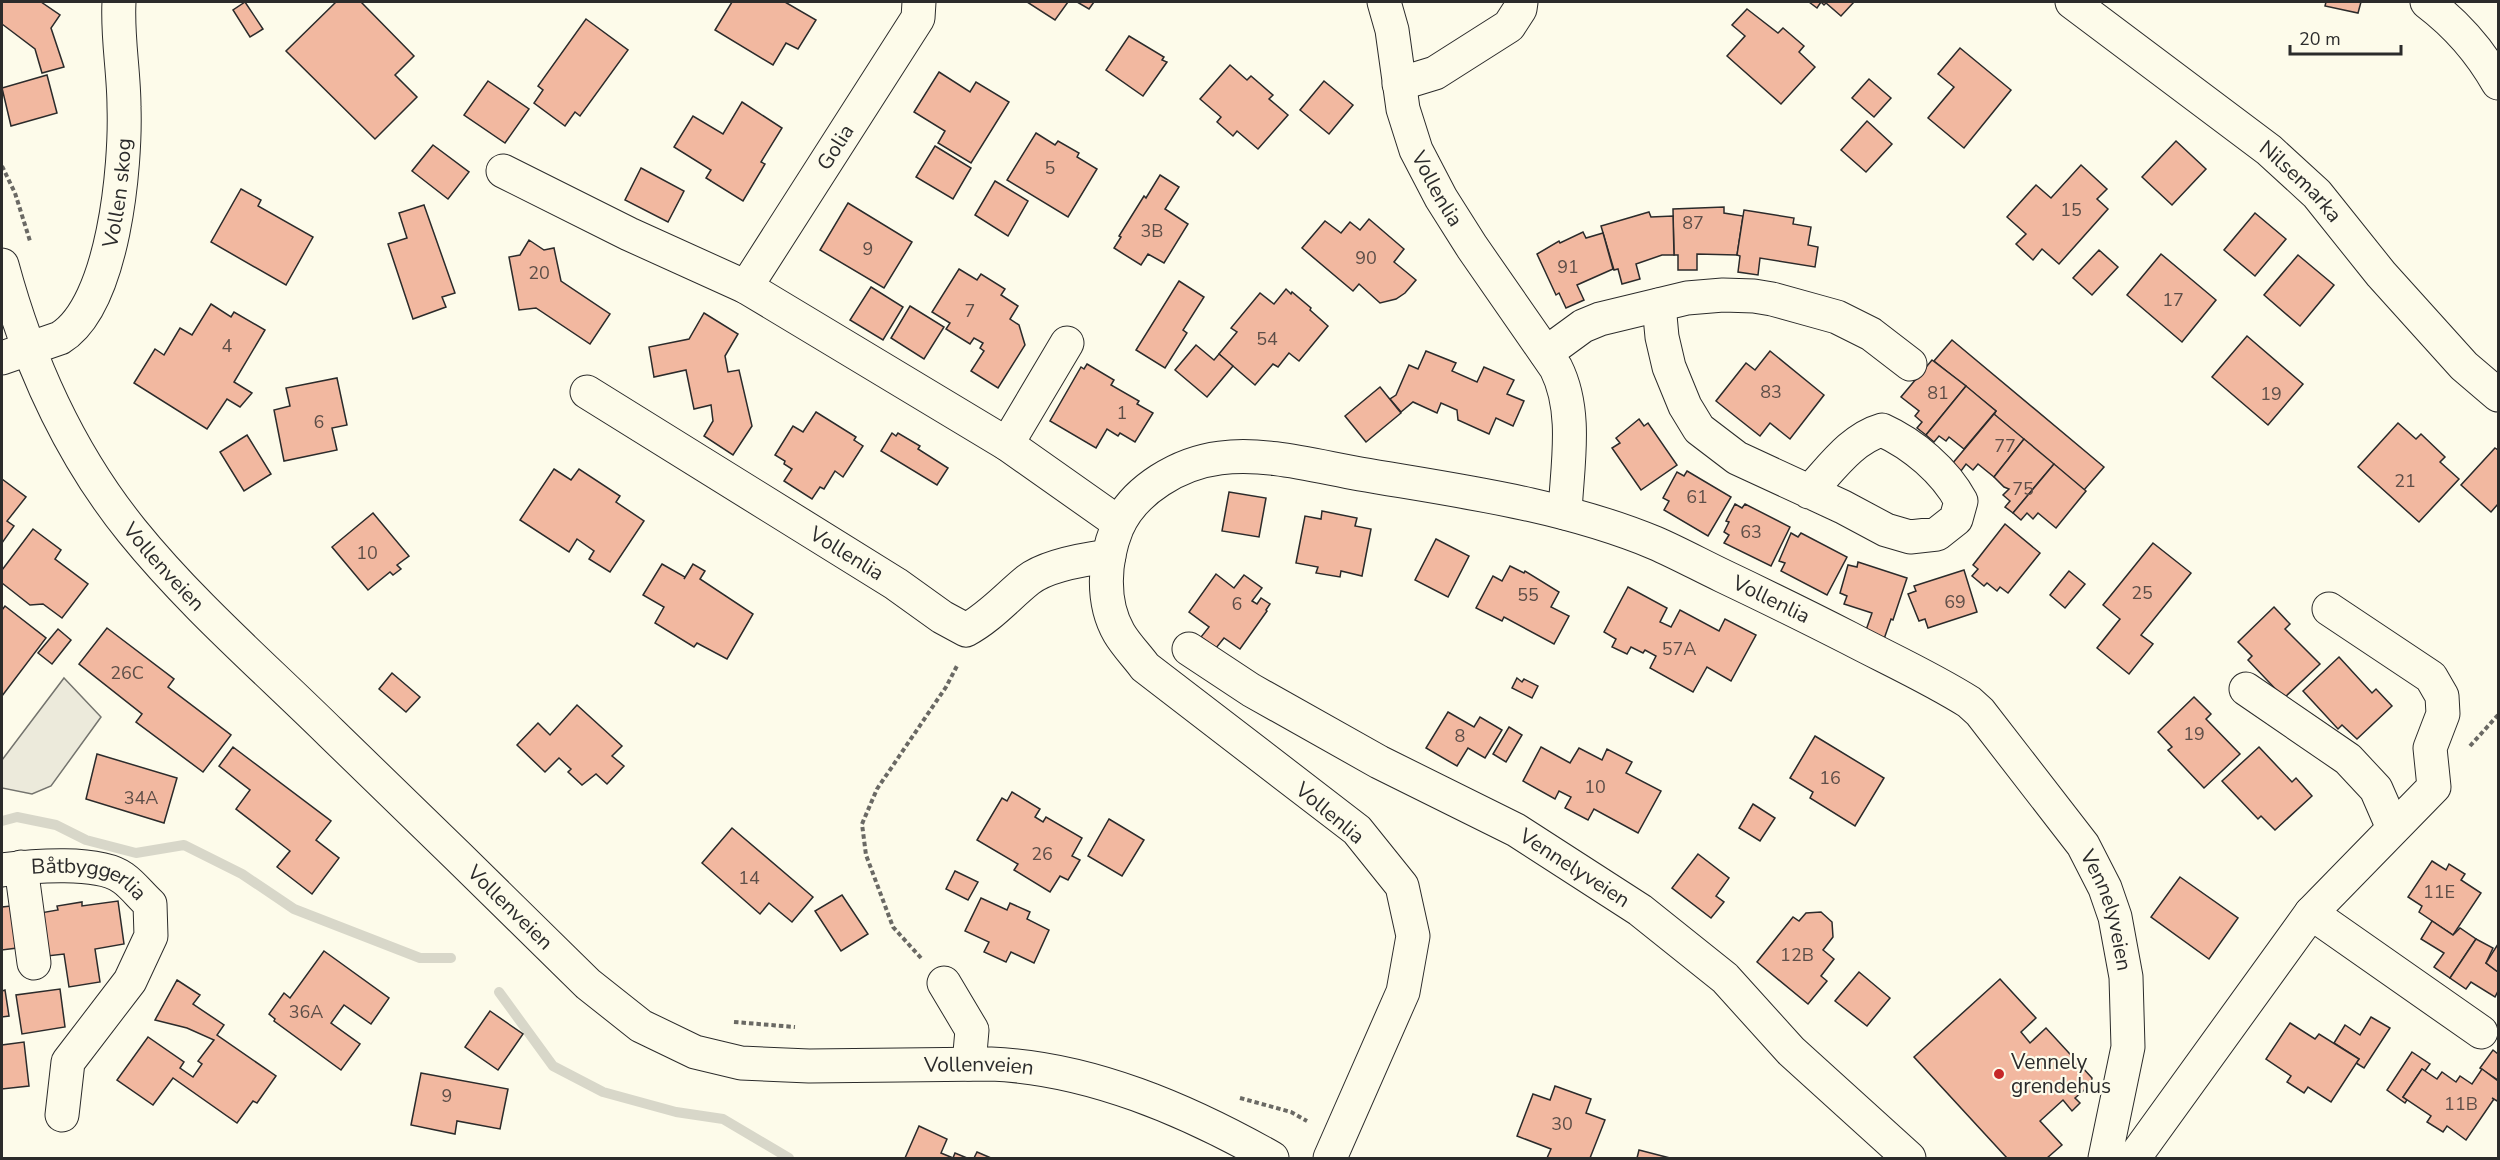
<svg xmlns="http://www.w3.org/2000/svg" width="2500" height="1160" viewBox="0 0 2500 1160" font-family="'Nunito Sans',sans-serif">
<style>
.parking{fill:#eceadb;stroke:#74746e;stroke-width:1.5}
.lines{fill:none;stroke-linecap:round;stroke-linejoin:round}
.stream{stroke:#d8d7c9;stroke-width:10}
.building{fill:#f2b8a0;stroke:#2b2b2b;stroke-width:1.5}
.minor-casing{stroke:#2b2b2b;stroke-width:35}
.major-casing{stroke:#2b2b2b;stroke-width:35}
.path{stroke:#6a6964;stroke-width:4;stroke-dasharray:4.5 3;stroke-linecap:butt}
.minor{stroke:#fdfbea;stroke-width:33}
.major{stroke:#fdfbea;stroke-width:33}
.poi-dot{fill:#c62828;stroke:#fdfbea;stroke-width:2}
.labels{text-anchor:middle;stroke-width:4.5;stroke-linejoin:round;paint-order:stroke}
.number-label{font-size:18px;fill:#5d4e48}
.street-label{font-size:21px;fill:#2b2b2b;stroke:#fdfbea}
.poi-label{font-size:21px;fill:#2b2b2b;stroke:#fdfbea;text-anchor:start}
</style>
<rect width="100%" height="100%" fill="#fdfbea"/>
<polygon class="parking" points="64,678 101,717 51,786 32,794 2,788 2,760"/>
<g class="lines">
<g class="stream">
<polyline points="2,821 17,817 56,825 86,840 136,853 184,845 242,874 294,909 420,958 451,958"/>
<polyline points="499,992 553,1066 603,1092 676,1112 723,1119 789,1158"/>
</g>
</g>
<g class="building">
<polygon points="2,2 41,2 60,15 51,28 64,67 42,73 35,49 2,24"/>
<polygon points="245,2 263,29 250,37 233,10"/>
<polygon points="336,2 361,2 414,56 395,75 417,97 375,139 286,51"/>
<polygon points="732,2 785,2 816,20 798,49 786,43 773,65 715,30"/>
<polygon points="1027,2 1068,2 1055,20"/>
<polygon points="1077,2 1094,2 1089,9"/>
<polygon points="1809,2 1854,2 1841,16 1826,3 1824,5 1821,2 1817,8"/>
<polygon points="2326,2 2361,2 2358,13 2325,6"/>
<polygon points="1747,9 1778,33 1783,28 1804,46 1799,52 1815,67 1781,104 1727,56 1745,36 1732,25"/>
<polygon points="586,19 628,50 580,116 575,112 565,126 534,103 543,90 538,86"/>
<polygon points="1129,36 1164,57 1162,60 1167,62 1143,96 1106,70"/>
<polygon points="1960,48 2011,90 1964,148 1928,118 1954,87 1938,74"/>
<polygon points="1230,65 1247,80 1251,76 1273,95 1269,99 1288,115 1258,149 1237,131 1233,136 1217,122 1221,117 1200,99"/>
<polygon points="939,72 970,92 976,82 1009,102 971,163 938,143 945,131 914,112"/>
<polygon points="47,75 57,113 11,126 2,88"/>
<polygon points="1869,79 1891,98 1874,117 1852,98"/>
<polygon points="488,81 529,109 505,143 464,115"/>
<polygon points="1324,81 1353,105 1329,134 1300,110"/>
<polygon points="742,102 782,128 761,162 765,164 743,201 706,178 711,170 674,147 693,116 723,134"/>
<polygon points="1867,121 1892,144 1866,172 1841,150"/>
<polygon points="1036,133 1055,145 1058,141 1079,153 1077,157 1097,169 1068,217 1007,180"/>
<polygon points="2176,141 2206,169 2172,205 2142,177"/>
<polygon points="433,145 469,172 448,199 412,171"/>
<polygon points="935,146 971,168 953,199 916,177"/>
<polygon points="2081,165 2107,189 2097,199 2108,209 2059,264 2042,249 2033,260 2016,244 2026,234 2007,217 2036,185 2051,198"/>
<polygon points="641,168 684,191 668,222 625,200"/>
<polygon points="1160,175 1179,187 1165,209 1188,224 1164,263 1148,254 1141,265 1114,248 1121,237 1119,236 1144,196 1146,198"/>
<polygon points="995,181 1028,201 1008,236 975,215"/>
<polygon points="241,189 261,200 258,206 313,237 286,285 211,242"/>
<polygon points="848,203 912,242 884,288 820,250"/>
<polygon points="424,205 455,293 442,297 446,307 413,319 388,244 407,238 399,213"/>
<polygon points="1724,207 1724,213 1743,216 1737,255 1697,254 1697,270 1678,270 1678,255 1674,255 1673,209"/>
<polygon points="1744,210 1794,218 1793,224 1811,227 1808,245 1818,247 1815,267 1760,258 1758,275 1738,272 1740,256 1737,255"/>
<polygon points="1649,212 1651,217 1673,216 1674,255 1662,255 1636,264 1640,279 1622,284 1618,269 1614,270 1601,226"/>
<polygon points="2255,213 2286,239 2255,276 2224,250"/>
<polygon points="1369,219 1404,249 1394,262 1416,280 1405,293 1396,299 1380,303 1359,284 1353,291 1302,248 1325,221 1341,233 1350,222 1360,230"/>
<polygon points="1583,232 1586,238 1603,233 1613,269 1577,285 1584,300 1566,308 1559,293 1556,295 1537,254 1559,241 1560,243"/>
<polygon points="529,240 544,250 554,248 561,281 610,314 590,344 536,308 519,310 509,257 520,255"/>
<polygon points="2099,250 2118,267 2092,295 2073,278"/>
<polygon points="2161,254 2216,300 2182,342 2127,295"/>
<polygon points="2298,255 2334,285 2300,326 2264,295"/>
<polygon points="959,269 977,280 981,274 1005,289 1001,295 1018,306 1010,319 1019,325 1025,345 998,388 971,371 984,351 980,348 983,343 974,338 970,344 946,329 950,323 932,312"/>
<polygon points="1179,281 1204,297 1183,330 1187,333 1165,368 1136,350"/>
<polygon points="871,287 903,307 883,340 850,320"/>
<polygon points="1286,289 1291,294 1292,292 1311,308 1310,310 1328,326 1299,361 1289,353 1278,367 1273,364 1255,385 1219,354 1237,332 1231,328 1260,293 1274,304"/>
<polygon points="211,304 231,317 234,312 265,330 234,382 252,393 240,407 227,399 207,429 134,383 155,349 164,355 180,328 192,335"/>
<polygon points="910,306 944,327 924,359 891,338"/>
<polygon points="704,313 738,334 725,356 728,372 739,370 752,426 733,455 704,436 713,421 711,405 694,409 686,370 654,377 649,347 689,339"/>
<polygon points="2247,336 2303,384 2268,425 2212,377"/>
<polygon points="1952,340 2104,467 2084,490 1994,415 1996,411 1934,361"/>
<polygon points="1196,345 1214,360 1219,354 1233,366 1207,397 1175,370"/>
<polygon points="1426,351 1456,363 1452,371 1477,382 1484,367 1514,380 1507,394 1524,401 1513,426 1496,418 1489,434 1458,420 1457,410 1441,403 1437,413 1413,402 1401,412 1390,399 1396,395 1409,365 1418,369"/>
<polygon points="1770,351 1824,395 1790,439 1770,423 1760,436 1716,401 1746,363 1755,370"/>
<polygon points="1932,360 1966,386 1926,435 1917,428 1922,422 1915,416 1919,411 1901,397"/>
<polygon points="1087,364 1114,380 1111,385 1139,401 1137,404 1153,413 1135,442 1120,433 1118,436 1107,429 1096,448 1050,421 1081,367 1084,369"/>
<polygon points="337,378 347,425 332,428 337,450 284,461 274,410 290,406 286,388"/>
<polygon points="1966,386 1996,411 1964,449 1949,437 1946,441 1939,436 1934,442 1926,435"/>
<polygon points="1380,387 1401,413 1366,442 1345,416"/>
<polygon points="816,412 856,437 854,440 863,446 843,477 835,471 824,489 820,487 812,499 784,481 792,469 784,464 785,461 775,455 793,426 803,432"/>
<polygon points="1994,414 2024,439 1994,477 1978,464 1973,470 1966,464 1961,471 1952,464"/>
<polygon points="1639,419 1644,426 1648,423 1677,465 1641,490 1612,448 1620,443 1616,438"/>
<polygon points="2398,423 2416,439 2421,434 2445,457 2440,462 2459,479 2419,522 2358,467"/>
<polygon points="892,433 896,436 898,433 920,446 918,449 948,468 937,485 881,451"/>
<polygon points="247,435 271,474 244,491 220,452"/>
<polygon points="2024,439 2054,464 2013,513 2005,507 2010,501 2003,495 2009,489 2004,487 1994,477"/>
<polygon points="2495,448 2498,450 2498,504 2491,512 2461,485"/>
<polygon points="2054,464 2086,491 2056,528 2038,513 2033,519 2027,513 2021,520 2013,513"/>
<polygon points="554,469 571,480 579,469 620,496 616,502 644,521 610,572 589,559 594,551 577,539 569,552 520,520"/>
<polygon points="1687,471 1731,497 1708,536 1664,510 1669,501 1663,498 1677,472 1684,476"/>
<polygon points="2,479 26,497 7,521 14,526 2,543"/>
<polygon points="1229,492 1266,498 1259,537 1222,531"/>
<polygon points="1735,504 1742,508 1745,504 1790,527 1771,566 1724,543 1729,535 1724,532 1729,522 1726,521"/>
<polygon points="1322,511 1357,518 1355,526 1371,529 1362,576 1341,571 1340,577 1316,573 1318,567 1296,563 1305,516 1321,519"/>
<polygon points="373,513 409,556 397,565 401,569 393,575 390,572 368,590 332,547"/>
<polygon points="2005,524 2040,553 2008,593 2000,587 1997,591 1987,583 1984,586 1972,576 1978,569 1973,565"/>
<polygon points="33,529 61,550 55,559 88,584 62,618 43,604 30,605 2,583 2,570"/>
<polygon points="1791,533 1798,537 1801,533 1847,557 1827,595 1781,571 1785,563 1779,561"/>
<polygon points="1436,539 1469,556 1448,597 1415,580"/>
<polygon points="2153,543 2191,573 2141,635 2153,644 2129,674 2097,648 2120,619 2103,605"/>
<polygon points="1858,562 1907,578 1893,620 1891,619 1884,639 1865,633 1872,613 1844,604 1847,596 1840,593 1848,565 1857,567"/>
<polygon points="662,564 685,577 684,579 693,564 705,571 700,579 753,614 727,659 697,643 694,647 655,623 664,607 643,595"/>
<polygon points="1510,566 1524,573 1525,571 1559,592 1551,607 1569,616 1554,644 1504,617 1502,621 1476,608 1493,576 1502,581"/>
<polygon points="1964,570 1977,612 1928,628 1925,619 1919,621 1908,594 1916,591 1914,586"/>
<polygon points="2069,571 2085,584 2065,608 2050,595"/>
<polygon points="1216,574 1234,588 1244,575 1262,588 1252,601 1257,604 1261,598 1270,604 1266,610 1267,611 1240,649 1224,638 1216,648 1201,637 1209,627 1189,612"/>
<polygon points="1628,587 1667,608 1660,622 1671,627 1680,610 1719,631 1725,619 1756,635 1731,681 1707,667 1693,692 1650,668 1656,656 1645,650 1643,653 1631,647 1627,654 1612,647 1616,639 1604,632"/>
<polygon points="5,606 46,638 2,696 2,610"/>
<polygon points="2274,607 2290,624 2285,629 2320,664 2284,698 2248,660 2252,656 2238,642"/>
<polygon points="107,628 174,679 168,687 231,735 203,772 136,722 142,714 79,664"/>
<polygon points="58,629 71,640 52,664 38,653"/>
<polygon points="2339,657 2372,693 2376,689 2392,706 2357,739 2342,725 2338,729 2303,691"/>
<polygon points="392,673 420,697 406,712 379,689"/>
<polygon points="1517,678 1522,682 1524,679 1538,686 1532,698 1512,688"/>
<polygon points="2194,697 2211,714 2206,719 2240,754 2204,788 2168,750 2172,747 2158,732"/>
<polygon points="577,705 622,746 612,756 624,766 607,784 596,774 582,785 568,772 571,769 559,758 545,772 517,745 538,723 550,735"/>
<polygon points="1448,712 1474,727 1480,717 1502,730 1485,758 1468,748 1457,766 1426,748"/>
<polygon points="1509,727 1522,735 1506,762 1493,754"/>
<polygon points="1815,736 1884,778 1855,826 1810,798 1813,792 1790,778"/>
<polygon points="233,747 331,821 316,840 339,858 312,894 277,867 290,851 236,809 250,790 219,766"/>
<polygon points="1541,747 1570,763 1579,748 1602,760 1607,749 1632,762 1626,773 1661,791 1638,833 1594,809 1588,820 1565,808 1571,797 1559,791 1555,799 1523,781"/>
<polygon points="2259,747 2292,782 2296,778 2312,796 2275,830 2261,816 2258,819 2222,781"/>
<polygon points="97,754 177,778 164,823 86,799"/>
<polygon points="1012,792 1040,809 1035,817 1043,822 1046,817 1082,838 1072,856 1080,860 1068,880 1060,876 1050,892 1014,870 1018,864 977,840 1002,798 1007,801"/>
<polygon points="1753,804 1775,818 1760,841 1739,828"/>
<polygon points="1109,819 1144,840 1122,876 1088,856"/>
<polygon points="732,828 813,897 792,922 769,903 760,914 702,863"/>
<polygon points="1698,854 1729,878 1716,896 1724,902 1711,918 1672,888"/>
<polygon points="2432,861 2446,870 2449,864 2465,874 2461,880 2481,893 2453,935 2419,912 2422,906 2408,897"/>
<polygon points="955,871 978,882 968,900 946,889"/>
<polygon points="2180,877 2238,918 2209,959 2151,917"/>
<polygon points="842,895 868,934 841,951 815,911"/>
<polygon points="981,898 1007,910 1010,903 1030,912 1027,919 1049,930 1034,963 1011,952 1006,962 984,952 989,942 965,931"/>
<polygon points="118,901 124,944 95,949 100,982 69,987 64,954 47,956 40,913 58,910 57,906 82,902 82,906"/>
<polygon points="11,906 17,948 2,950 2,907"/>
<polygon points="1821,912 1832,922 1833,937 1823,950 1834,959 1821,976 1827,981 1808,1004 1757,962 1793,917 1799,921 1806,913"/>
<polygon points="2432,921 2453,935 2460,928 2476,939 2450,978 2434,967 2444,953 2421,939"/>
<polygon points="2476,939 2493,948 2486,963 2498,972 2498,991 2495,997 2471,982 2466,989 2450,978"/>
<polygon points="2498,944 2498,972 2486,963"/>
<polygon points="324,951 389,998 371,1024 344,1005 331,1023 360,1044 341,1070 274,1021 275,1019 269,1014 284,993 290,998"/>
<polygon points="1859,972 1890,998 1867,1026 1835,1001"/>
<polygon points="2000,979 2036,1018 2021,1032 2030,1043 2046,1028 2092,1078 2091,1084 2075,1098 2080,1103 2072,1111 2063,1100 2040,1121 2062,1145 2047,1158 2007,1158 1914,1057"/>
<polygon points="177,980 200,995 193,1004 224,1025 217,1035 276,1076 257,1103 253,1101 237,1123 173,1078 153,1105 117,1080 148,1037 184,1062 180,1068 193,1077 202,1064 198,1061 214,1040 187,1028 155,1020"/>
<polygon points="60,989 65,1027 22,1034 16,995"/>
<polygon points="5,990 9,1016 2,1017 2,991"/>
<polygon points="490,1011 523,1034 498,1070 465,1047"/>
<polygon points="2371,1017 2390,1028 2364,1068 2356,1063 2359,1059 2334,1043 2345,1025 2360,1035"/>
<polygon points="2290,1023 2315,1039 2319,1034 2359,1059 2331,1102 2308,1087 2304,1093 2287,1082 2291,1076 2266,1059"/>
<polygon points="24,1042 29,1086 2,1089 2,1045"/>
<polygon points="2493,1050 2498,1054 2498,1080 2480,1068"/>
<polygon points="2412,1052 2430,1064 2425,1071 2422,1069 2403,1097 2407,1100 2405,1103 2387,1090"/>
<polygon points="2422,1069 2437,1079 2442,1072 2456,1082 2460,1076 2472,1084 2482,1069 2498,1081 2498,1099 2497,1101 2492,1098 2494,1099 2466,1140 2447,1126 2443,1132 2427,1122 2431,1116 2403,1097"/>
<polygon points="421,1073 508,1089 500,1129 457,1121 455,1134 411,1125"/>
<polygon points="1555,1086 1591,1099 1586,1113 1605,1120 1590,1158 1547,1158 1551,1149 1517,1136 1533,1094 1550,1100"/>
<polygon points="919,1126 947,1139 941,1153 953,1158 955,1153 967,1158 905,1158"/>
<polygon points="1639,1150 1670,1158 1637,1158"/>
<polygon points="977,1152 991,1158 974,1158"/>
</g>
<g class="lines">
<defs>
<g id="minor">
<path id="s1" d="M1384 2 1392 30 1403 109 1416 150 1441 198 1472 247 1556 368C1578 412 1567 466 1565 513"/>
<path id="s2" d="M2072 2 2269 150 2317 194 2381 274 2464 366 2498 395"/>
<path d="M2427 2C2456 24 2480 51 2498 83"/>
<polyline points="1399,84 1435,73 1509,26 1520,9 1521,2"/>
<polyline points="503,171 629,234 746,287 1007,444 1119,523"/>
<path id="s3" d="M746 287 918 18 919 2"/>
<path d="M1659 305 1662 337 1669 367 1685 406 1699 429 1737 458 1843 507 1886 530 1910 537 1937 534 1956 519 1961 501C1945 471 1913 444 1882 430 1851 439 1831 469 1809 492"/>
<polyline points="1546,353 1583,326 1600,319 1687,298 1723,295 1754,296 1772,299 1837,317 1871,334 1910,364"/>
<path id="s4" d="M2 358 60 338C114 305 126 165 124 107 124 72 117 37 119 2"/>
<path id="s5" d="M587 392 896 584 942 617 966 630C990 617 1007 597 1028 580 1047 565 1086 559 1109 556"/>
<polyline points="1007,444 1067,343"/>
<path id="s6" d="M1189 649 1251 690 1379 762 1516 830 1640 910 1725 978 1791 1051 1909 1158"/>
<polyline points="2246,689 2348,759 2376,789 2393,828"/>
<polyline points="21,867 34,963"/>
<path id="s7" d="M2 870C31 866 99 860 123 878 133 885 141 896 150 904L151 936 130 981 68 1062 62 1115"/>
<polyline points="2311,913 2481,1032"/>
<polyline points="944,983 972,1030 969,1064"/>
<path id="s8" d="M1330 1158 1403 992 1413 936 1402 886 1357 830 1145 667C1137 656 1126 645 1119 633 1101 602 1104 560 1117 528 1134 489 1180 463 1220 458 1266 452 1315 466 1360 474 1459 491 1561 504 1655 543 1678 553 1700 565 1723 576 1765 596 1808 617 1849 638 1889 659 1931 678 1969 702L1980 712 2083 845 2105 888 2115 917 2126 977 2128 1047 2105 1158"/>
<polyline points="2134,1158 2311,913 2434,787 2430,748 2443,714 2442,696 2431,677 2329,609"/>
</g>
<g id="major">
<path id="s9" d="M2 265C28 361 69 453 132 531 191 604 264 667 331 733 417 816 503 900 588 984L641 1026 695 1052 741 1063 809 1066 991 1064C1090 1068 1187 1110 1272 1158"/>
</g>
</defs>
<use href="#minor" class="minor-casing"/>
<use href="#major" class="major-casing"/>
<g class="path">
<polyline points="2,166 15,193 30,241"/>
<polyline points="2470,746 2498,715"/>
<polyline points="921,958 893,927 866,855 862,824 877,789 946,687 958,664"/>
<polyline points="734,1022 795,1027"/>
<polyline points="1240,1098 1291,1112 1307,1121"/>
</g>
<use href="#minor" class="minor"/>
<use href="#major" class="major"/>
</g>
<circle class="poi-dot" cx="1999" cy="1074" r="6"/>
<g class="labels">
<g class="number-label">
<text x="1050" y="174">5</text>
<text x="2071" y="216">15</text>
<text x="1693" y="229">87</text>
<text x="1152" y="237">3B</text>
<text x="868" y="255">9</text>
<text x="1366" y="264">90</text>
<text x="1568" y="273">91</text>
<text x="539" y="279">20</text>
<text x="2173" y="306">17</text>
<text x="970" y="317">7</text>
<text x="1267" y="345">54</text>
<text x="227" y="352">4</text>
<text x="1771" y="398">83</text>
<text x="1938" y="399">81</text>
<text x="2271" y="400">19</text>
<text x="1122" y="419">1</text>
<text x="319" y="428">6</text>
<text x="2005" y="452">77</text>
<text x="2405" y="487">21</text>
<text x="2023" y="495">75</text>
<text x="1697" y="503">61</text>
<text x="1751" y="538">63</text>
<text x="367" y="559">10</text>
<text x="2142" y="599">25</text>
<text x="1528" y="601">55</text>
<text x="1955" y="608">69</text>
<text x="1237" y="610">6</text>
<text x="1679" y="655">57A</text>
<text x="127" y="679">26C</text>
<text x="2194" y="740">19</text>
<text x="1460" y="742">8</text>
<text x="1830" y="784">16</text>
<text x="1595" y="793">10</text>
<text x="141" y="804">34A</text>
<text x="1042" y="860">26</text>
<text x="749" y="884">14</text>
<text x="2439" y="898">11E</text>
<text x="1797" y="961">12B</text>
<text x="306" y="1018">36A</text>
<text x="447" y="1102">9</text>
<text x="2461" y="1110">11B</text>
<text x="1562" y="1130">30</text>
</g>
<g class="street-label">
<text dy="7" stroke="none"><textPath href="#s3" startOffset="166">Golia</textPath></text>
<text dy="7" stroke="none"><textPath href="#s2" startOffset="291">Nilsemarka</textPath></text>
<text dy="7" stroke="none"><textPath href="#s1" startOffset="196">Vollenlia</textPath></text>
<text dy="7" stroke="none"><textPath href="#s4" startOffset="222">Vollen skog</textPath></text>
<text dy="7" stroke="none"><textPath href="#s5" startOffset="306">Vollenlia</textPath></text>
<text dy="7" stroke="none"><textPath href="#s9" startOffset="346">Vollenveien</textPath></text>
<text dy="7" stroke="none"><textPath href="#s8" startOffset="1484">Vollenlia</textPath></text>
<text transform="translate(1330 813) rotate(40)" y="7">Vollenlia</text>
<text dy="7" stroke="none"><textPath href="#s6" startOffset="444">Vennelyveien</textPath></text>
<text dy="7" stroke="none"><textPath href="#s7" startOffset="90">Båtbyggerlia</textPath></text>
<text dy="7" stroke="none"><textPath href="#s9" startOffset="832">Vollenveien</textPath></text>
<text dy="7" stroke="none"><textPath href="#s8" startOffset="1960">Vennelyveien</textPath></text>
<text dy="7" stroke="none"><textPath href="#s9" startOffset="1354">Vollenveien</textPath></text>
</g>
<g class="poi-label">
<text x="2011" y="1069">Vennely<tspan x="2011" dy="24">grendehus</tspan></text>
</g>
</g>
<rect width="2500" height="1160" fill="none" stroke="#2b2b2b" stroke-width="6"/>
<path d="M2290 45v9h111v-9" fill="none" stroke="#2b2b2b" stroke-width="3"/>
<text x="2299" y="45" font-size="18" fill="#2b2b2b" stroke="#fdfbea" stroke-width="4.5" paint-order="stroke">20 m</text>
</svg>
